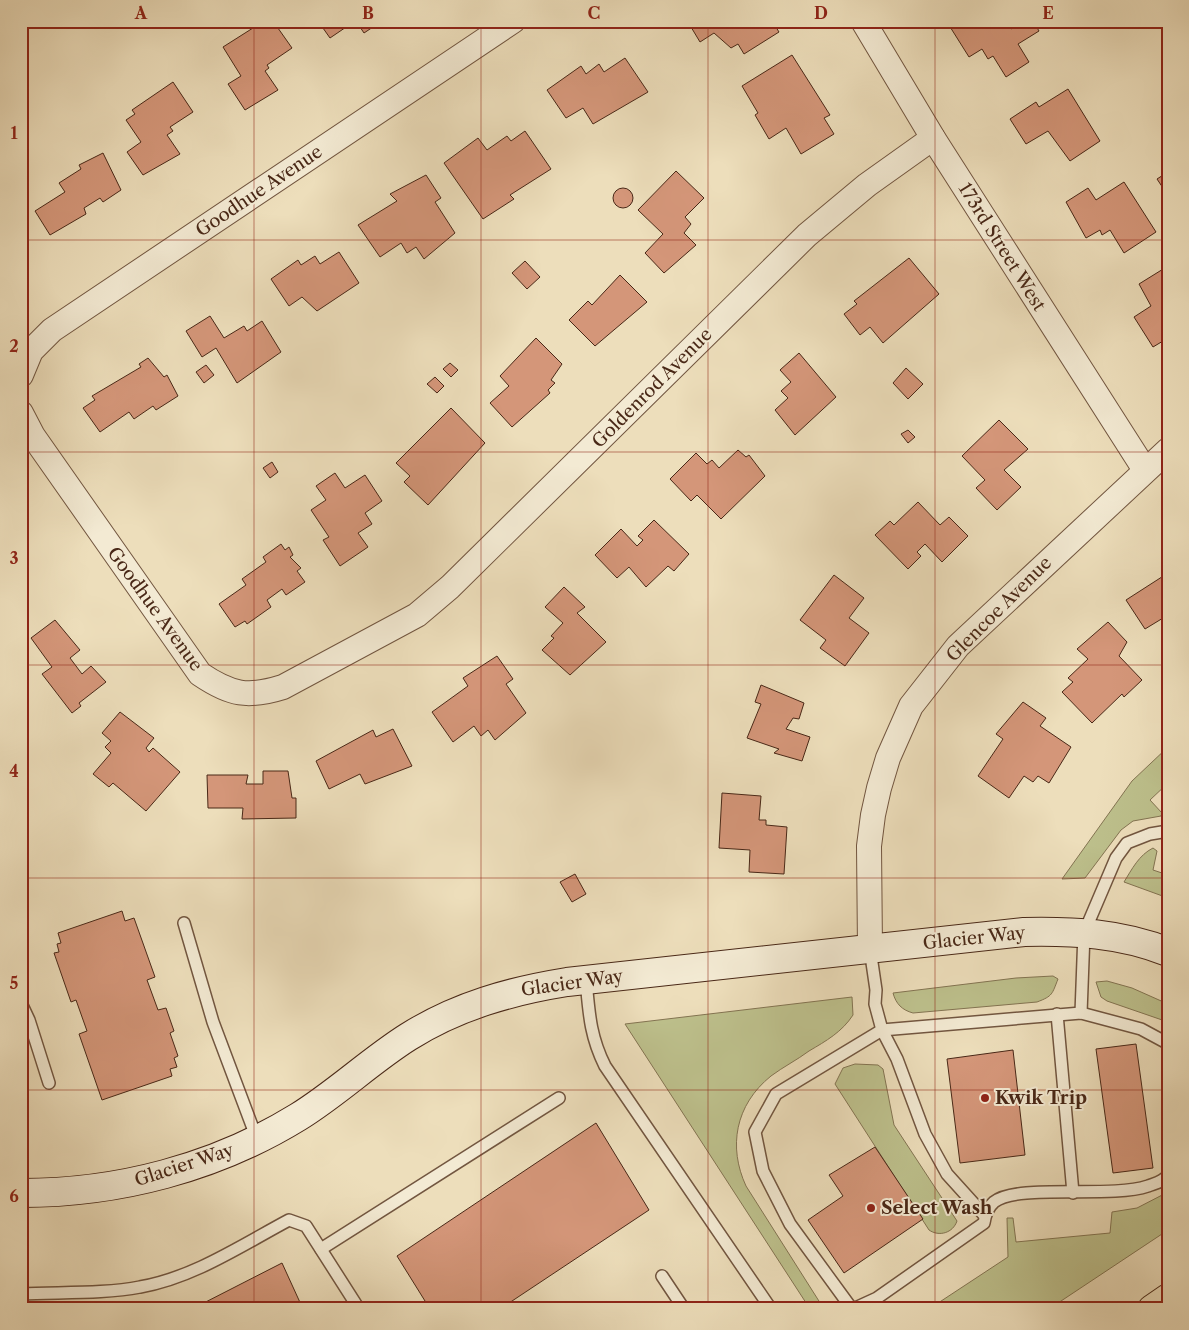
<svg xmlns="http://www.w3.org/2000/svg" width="1189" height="1330" viewBox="0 0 1189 1330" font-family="'Libre Caslon Text',serif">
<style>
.green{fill:#bdc08c;stroke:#837452}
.building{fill:#d49679;stroke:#492817}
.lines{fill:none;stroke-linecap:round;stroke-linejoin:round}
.lane-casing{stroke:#725640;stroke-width:14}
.street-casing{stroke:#725640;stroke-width:26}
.secondary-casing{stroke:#492817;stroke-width:30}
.primary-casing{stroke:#492817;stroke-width:30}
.lane{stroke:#f3ead3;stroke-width:11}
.street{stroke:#f3ead3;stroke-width:24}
.secondary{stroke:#f3ead3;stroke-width:28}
.primary{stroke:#eddebb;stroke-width:28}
.grid{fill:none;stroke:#8f2418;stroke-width:1;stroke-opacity:0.55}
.poi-dot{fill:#8f2418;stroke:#f3ead3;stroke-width:2}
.labels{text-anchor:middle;stroke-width:4;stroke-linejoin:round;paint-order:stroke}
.street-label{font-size:18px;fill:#492817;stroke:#f3ead3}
.poi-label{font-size:18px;font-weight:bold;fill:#492817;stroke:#f3ead3;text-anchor:start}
.neatline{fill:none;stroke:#8f2418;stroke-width:2}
.grid-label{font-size:16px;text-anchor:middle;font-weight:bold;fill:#8f2418}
</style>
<rect width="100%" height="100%" fill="#eddebb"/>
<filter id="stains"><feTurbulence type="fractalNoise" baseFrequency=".004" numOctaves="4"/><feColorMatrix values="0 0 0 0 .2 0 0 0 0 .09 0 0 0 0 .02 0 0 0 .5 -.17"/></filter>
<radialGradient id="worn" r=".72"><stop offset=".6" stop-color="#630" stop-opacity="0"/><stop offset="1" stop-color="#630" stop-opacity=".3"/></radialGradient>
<g class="green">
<polygon points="1168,747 1168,783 1150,800 1162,813 1161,816 1133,821 1121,830 1085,878 1062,879 1132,781"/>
<path d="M1153 848 1157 851 1153 870 1168 875V898L1124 882C1132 869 1139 855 1153 848Z"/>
<path d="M1053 976 1058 979C1052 994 1053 996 1037 1002L913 1013C902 1010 896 1004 893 993L1016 978Z"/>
<polygon points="1107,981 1132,988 1168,1004 1168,1022 1107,1001 1101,997 1096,982"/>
<path d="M852 997 853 1015C842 1032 826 1041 809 1051 797 1060 783 1067 771 1076 735 1105 728 1147 746 1186L824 1309H810L625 1024Z"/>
<path d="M855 1064 878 1065 883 1069 894 1125 957 1221C953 1233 939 1237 929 1230L835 1084 843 1068Z"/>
<polygon points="1168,1192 1168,1230 1049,1309 929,1309 1008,1257 1007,1218 1013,1218 1016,1242 1110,1233 1112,1212 1137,1208"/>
</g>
<g class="building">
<polygon points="264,21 273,21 292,48 267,65 269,68 265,71 278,90 245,110 228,84 241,76 223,47"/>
<polygon points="318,21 355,21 330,38"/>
<polygon points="356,21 382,21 364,33"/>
<polygon points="772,21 779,32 744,54 738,44 731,48 714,33 700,42 688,22"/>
<polygon points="949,21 1008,21 1011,29 1023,21 1033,21 1039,31 1018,44 1029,62 1006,77 993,56 988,59 982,49 969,57 947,22"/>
<polygon points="792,55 830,115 824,118 834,134 801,154 786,128 769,139 755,115 758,113 742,86"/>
<polygon points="625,58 648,92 593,124 583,108 566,118 547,90 581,66 586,74 599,64 604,72"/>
<polygon points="173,82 193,112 170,127 173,131 167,135 180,154 143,175 127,152 141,142 126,120 135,114 132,110"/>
<polygon points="1068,89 1100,141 1070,161 1048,131 1026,144 1010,119 1036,102 1039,107"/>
<polygon points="525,131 551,169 510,195 514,199 483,219 444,163 478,138 487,150 507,136 511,141"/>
<polygon points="103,153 121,190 103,202 100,198 84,208 86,214 50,235 35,211 65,192 59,183 81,169 79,165"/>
<polygon points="676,171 704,198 685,217 691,224 684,233 696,245 664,273 645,253 663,234 638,210"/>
<polygon points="1168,172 1168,185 1163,188 1157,179"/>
<polygon points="426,175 441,198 435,202 455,233 424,259 416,247 407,253 401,243 380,257 358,225 397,201 390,194"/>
<polygon points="1124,182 1156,232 1124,253 1110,230 1102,235 1100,230 1086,238 1066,202 1088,188 1096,200"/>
<circle cx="623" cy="198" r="10"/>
<polygon points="339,252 359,283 317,311 302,297 289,306 271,279 298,260 301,265 315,256 320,264"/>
<polygon points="909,258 939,294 883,343 870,327 860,335 844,314 857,304 854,301"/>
<polygon points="525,261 540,277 527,289 512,273"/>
<polygon points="1168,266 1168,338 1153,347 1134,317 1151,306 1139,284"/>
<polygon points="620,275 647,302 595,346 569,320 588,301 592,305"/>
<polygon points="210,316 224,338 244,326 247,331 262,321 281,352 237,383 216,348 202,357 186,331"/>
<polygon points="536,338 562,364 551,380 555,383 548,390 550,393 512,427 490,403 509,386 500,376"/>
<polygon points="799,353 836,397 795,435 775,410 788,398 781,391 791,382 780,370"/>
<polygon points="148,358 164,377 167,375 178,396 156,410 153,406 134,419 129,412 100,432 83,408 95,400 92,396 141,367 139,364"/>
<polygon points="450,363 458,370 451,377 443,369"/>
<polygon points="206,365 214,375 204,383 196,372"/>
<polygon points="906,368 923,384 908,399 893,383"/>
<polygon points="435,377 444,386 437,393 427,384"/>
<polygon points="451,408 485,443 428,505 404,482 410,476 396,463"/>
<polygon points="999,420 1028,449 1004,470 1021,487 997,510 976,488 985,480 962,456"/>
<polygon points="908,430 915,437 908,443 901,434"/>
<polygon points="738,450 746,457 749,455 765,476 721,519 697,495 691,501 670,479 696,453 707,464 712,460 719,468"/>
<polygon points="272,462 278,472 270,478 263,468"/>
<polygon points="335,473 345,488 365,475 382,501 365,513 372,524 358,533 368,547 340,566 323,540 329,537 311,510 326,500 316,486"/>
<polygon points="918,502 940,525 949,517 968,536 942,562 925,544 917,552 921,556 908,569 875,535 890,521 894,525"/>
<polygon points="654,520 689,554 674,571 668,566 646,587 629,567 617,578 595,555 621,529 637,546 643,540 638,536"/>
<polygon points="281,544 285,550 289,547 293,555 290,557 301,568 297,571 305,582 286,595 282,589 267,600 271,607 247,624 245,621 235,627 219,604 246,585 242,579 266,562 263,557"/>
<polygon points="1168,573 1168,615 1145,629 1126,600"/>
<polygon points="834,575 864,598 849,618 869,633 845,666 820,648 826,640 800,620"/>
<polygon points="564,587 585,607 577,613 606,642 570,675 542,650 554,638 551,636 563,623 545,607"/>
<polygon points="55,620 80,650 70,658 82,674 91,666 106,682 79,703 81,706 72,713 42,674 52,667 31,638"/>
<polygon points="1108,622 1127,642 1119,656 1142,680 1124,697 1122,694 1092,723 1062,692 1073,682 1068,678 1088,659 1077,649"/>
<polygon points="497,656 513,679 506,684 526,713 495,740 488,730 481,736 474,726 453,742 432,712 468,686 463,678"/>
<polygon points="761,685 804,703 799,719 793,718 786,729 810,737 802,761 774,753 779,749 747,738 761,704 755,702"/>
<polygon points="1023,702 1046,718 1040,726 1071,747 1049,783 1038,776 1033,782 1024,776 1009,798 978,776 1003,739 996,734"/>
<polygon points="120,712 154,738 146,748 149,752 153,748 180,772 146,811 113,783 109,787 93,774 111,753 105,747 111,741 102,733"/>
<polygon points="393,729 412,766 365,784 360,774 329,789 316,761 373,730 376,737"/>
<polygon points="263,771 288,771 292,798 296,798 296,818 242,819 243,808 208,808 207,775 248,775 246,784 263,784"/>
<polygon points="722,793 761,796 759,820 766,820 766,825 787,827 784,874 749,872 750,850 719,848"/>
<polygon points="575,874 586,894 572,902 560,882"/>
<polygon points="122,911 125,921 134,918 155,977 147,980 158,1010 166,1008 174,1031 170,1033 178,1056 174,1058 177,1067 170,1069 172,1076 102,1100 79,1034 87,1031 76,1000 71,1002 54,953 59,952 57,944 61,943 58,933"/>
<polygon points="1136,1044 1153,1168 1113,1173 1096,1049"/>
<polygon points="1013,1050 1025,1155 960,1163 947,1059"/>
<polygon points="596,1123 649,1210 500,1309 430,1309 397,1256"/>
<polygon points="875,1147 923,1219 844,1273 808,1220 843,1196 829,1175"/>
<polygon points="282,1263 303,1309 192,1309"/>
</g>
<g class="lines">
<defs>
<g id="lane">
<polyline points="184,923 213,1022 257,1139"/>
<polyline points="870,949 876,990 875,1004 882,1030 897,1059 925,1134 947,1174 985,1216"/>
<path d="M586 980C589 1013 590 1036 605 1066L771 1309"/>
<polyline points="21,1003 29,1020 49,1083"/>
<polyline points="1081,1013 1084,933 1116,858 1127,843 1150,834 1168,831"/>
<polyline points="1057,1014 1073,1193"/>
<polyline points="321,1249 559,1098"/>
<polyline points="662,1276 684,1309"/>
<path d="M21 1294C58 1292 105 1294 140 1287 193 1278 242 1245 289 1220L306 1226 359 1309"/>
<polyline points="852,1309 790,1224 763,1171 755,1132 776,1094 882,1030 1081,1013 1141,1029 1167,1043 1168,1046"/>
<path d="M853 1309 877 1298 984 1223C985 1216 988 1207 994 1202 1018 1183 1110 1199 1148 1186 1156 1183 1163 1182 1168 1175"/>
</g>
<g id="street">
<polyline points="863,21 933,138 1145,470"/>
<polyline points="21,375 31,351 52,330 513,21"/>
<path d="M21 413 33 436 200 674C231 695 248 698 283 687L417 615 450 587 807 235 867 185 933 138"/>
<polyline points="870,949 869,846 873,815 879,788 888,758 911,706 958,646 1168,450"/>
</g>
<path id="secondary" d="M21 1193C118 1193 215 1168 298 1117 337 1093 370 1061 408 1037 457 1006 511 991 567 982L1024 932C1073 931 1121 933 1168 952"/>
<polyline id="primary" points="1152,1309 1168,1298"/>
</defs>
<use href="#lane" class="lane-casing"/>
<use href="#street" class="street-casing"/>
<use href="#secondary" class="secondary-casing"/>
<use href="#primary" class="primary-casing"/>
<use href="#lane" class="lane"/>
<use href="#street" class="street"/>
<use href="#secondary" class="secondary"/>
<use href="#primary" class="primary"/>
</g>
<path class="grid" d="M254 21V1309M481 21V1309M708 21V1309M935 21V1309M21 240H1168M21 452H1168M21 665H1168M21 878H1168M21 1090H1168"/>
<g class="poi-dot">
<circle cx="985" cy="1098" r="5"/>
<circle cx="871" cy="1208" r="5"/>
</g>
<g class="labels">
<g class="street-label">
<text transform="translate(259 191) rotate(-34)" y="6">Goodhue Avenue</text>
<text transform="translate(1002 247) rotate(58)" y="6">173rd Street West</text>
<text transform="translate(652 388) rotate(-45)" y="6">Goldenrod Avenue</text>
<text transform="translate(155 609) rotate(54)" y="6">Goodhue Avenue</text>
<text transform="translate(999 609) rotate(-45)" y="6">Glencoe Avenue</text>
<text transform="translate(974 938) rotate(-6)" y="6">Glacier Way</text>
<text transform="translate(572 983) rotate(-8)" y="6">Glacier Way</text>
<text transform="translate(184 1165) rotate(-18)" y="6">Glacier Way</text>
</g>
<g class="poi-label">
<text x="995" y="1104">Kwik Trip</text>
<text x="881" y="1214">Select Wash</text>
</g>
</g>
<rect width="1189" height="1330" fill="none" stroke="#eddebb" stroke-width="55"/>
<rect x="28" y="28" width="1134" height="1274" class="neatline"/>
<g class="grid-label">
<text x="141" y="19">A</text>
<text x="368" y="19">B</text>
<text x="594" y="19">C</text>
<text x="821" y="19">D</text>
<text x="1048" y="19">E</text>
<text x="14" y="139">1</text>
<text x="14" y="352">2</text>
<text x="14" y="564">3</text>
<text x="14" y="777">4</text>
<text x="14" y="989">5</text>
<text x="14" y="1202">6</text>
</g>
<rect width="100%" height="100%" filter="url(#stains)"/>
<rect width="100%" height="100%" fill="url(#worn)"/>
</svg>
